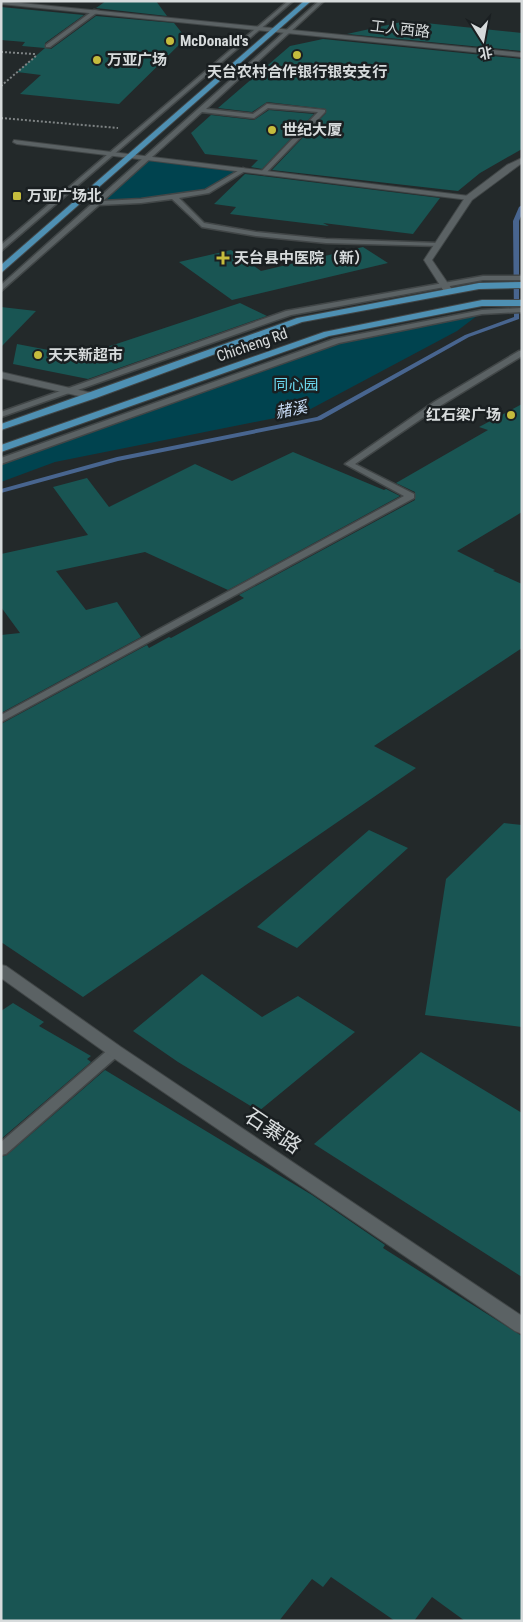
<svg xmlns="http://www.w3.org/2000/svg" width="523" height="1622" viewBox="0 0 523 1622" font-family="'Roboto Condensed','Noto Sans SC',sans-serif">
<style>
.green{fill:#00434f}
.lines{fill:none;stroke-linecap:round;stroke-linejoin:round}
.stream{fill:#48658f;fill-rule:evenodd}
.building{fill:#195553}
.service-casing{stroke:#414647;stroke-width:3}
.pedestrian-casing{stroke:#414647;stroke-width:2}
.minor-casing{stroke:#414647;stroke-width:2}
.secondary-casing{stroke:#414647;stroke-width:2}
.primary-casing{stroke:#414647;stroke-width:2}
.path{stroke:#7f8485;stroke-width:2;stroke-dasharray:2 2;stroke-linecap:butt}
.service{fill:#5b6264;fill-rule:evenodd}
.pedestrian{fill:#5b6264;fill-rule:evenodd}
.minor{fill:#5b6264;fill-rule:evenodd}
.secondary{fill:#5b6264;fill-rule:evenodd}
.primary{fill:#4e90b3;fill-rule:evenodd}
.poi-dot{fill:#c5bc3d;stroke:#1a1f21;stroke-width:2}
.labels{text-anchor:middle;stroke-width:5;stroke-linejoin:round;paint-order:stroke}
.far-street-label{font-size:15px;fill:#d7dbdc;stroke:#1a1f21}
.far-poi-label{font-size:15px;font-weight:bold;fill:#d7dbdc;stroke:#1a1f21;text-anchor:start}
.far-park-label{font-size:15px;fill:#6edbf2;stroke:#1a1f21}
.far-water-label{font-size:16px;font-style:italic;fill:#c9dcf6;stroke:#1a1f21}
.near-street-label{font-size:21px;fill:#d7dbdc;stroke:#1a1f21}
</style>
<rect width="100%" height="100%" fill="#23292a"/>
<g class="green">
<polygon points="147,158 243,170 207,192 141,201 99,203"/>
<polygon points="482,312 457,331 305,412 55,462 1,482 1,461 337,341"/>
</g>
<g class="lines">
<polygon class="stream" points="522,205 522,214 519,221 519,319 469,337 321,420 118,461 1,493 1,489 117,457 317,417 465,335 514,317 513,221 519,207"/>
</g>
<g class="building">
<polygon points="106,1 156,1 167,16 96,8"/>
<polygon points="1,7 84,15 45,43 45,48 22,46 25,42 1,40"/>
<polygon points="96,16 174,23 186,38 119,104 20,94 41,75 17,72 45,48 51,49"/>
<polygon points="406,21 522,33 522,51 347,34"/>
<polygon points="323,39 522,59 522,149 480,173 458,191 272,170 326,113 326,109 267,102 252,112 218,108 290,46"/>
<polygon points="269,110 314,114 262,169 251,167 258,160 205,154 191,133 211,115 254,120"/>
<polygon points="245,174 440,198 413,234 323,223 329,226 230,214 236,207 214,204"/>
<polygon points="363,247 388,263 232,300 179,262 231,250 261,271"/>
<polygon points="240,303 267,316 88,379 13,364 17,344 80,356"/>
<polygon points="1,307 36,311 1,347"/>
<polygon points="522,404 522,512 457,551 495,570 493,571 522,584 522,648 374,746 416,768 83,997 1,942 1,724 147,645 149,648 169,637 171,638 244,598 239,595 415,500 415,492 396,483 488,430 479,427"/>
<polygon points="293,452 384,490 386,489 400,496 228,590 145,552 56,571 86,610 117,602 141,637 1,713 1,635 20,633 1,607 1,554 88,535 53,487 87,478 109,507 195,464 232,481"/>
<polygon points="504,823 522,825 522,1027 425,1015 446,879"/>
<polygon points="369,830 408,848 297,948 257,927"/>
<polygon points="202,974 262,1017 298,996 355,1032 259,1111 178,1062 133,1031"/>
<polygon points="13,1003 44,1022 39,1026 91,1056 87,1059 91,1062 1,1139 1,1011"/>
<polygon points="421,1052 522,1113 522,1277 314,1144"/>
<polygon points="105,1070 312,1195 385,1245 383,1248 522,1336 522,1621 465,1621 432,1597 414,1621 395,1621 331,1577 323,1587 312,1579 279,1621 1,1621 1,1157 7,1155"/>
</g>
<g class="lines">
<defs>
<g id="service">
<polygon points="288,1 293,1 1,251 1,245"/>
<polygon points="319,1 324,1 206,109 253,114 267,104 325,110 325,112 265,174 260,173 318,112 268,108 254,118 202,112 103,201 141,199 205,190 243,168 246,170 245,171 209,193 179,198 204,223 256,232 326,239 438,243 440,244 440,246 326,243 256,236 202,227 172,199 141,203 99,205 1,291 1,285"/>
<polygon points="94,10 99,11 50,47 46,47 46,45"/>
<polygon points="483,276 522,276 522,280 483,280 291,315 1,417 1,412 286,311"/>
<polygon points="522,308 522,312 482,314 339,343 1,464 1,458 334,339 482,310"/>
<polygon points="519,351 522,351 522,356 440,406 355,464 414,494 414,498 1,722 1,715 404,496 345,464 434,402"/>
<polygon points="115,1046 120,1048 122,1051 120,1054 6,1154 1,1155 1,1142 110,1048"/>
</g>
<polygon id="pedestrian" points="522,158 522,163 472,200 432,260 453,291 451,293 445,293 424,260 466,196 507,165"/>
<polygon id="minor" points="1,965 6,966 121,1047 522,1316 522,1334 515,1331 109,1055 1,978"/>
<g id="secondary">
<polygon points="1,1 522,53 522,57 1,4"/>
<polygon points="14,140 469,196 473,198 469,200 17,144 13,142"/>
<polygon points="1,372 96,394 97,396 92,399 1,378"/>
</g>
<g id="primary">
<polygon points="304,1 311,1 1,273 1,265"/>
<polygon points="522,282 522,288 479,289 302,322 96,398 1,430 1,424 297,318 479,283"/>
<polygon points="482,300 522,300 522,306 482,306 329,336 1,452 1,445 324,332"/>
</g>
</defs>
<use href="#service" class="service-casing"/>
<use href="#pedestrian" class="pedestrian-casing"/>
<use href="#minor" class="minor-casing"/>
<use href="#secondary" class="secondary-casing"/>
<use href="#primary" class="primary-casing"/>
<g class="path">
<polyline points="1,52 35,54"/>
<polyline points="1,86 36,56"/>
<polyline points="1,118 118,128"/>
</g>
<use href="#service" class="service"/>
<use href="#pedestrian" class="pedestrian"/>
<use href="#minor" class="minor"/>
<use href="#secondary" class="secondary"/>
<use href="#primary" class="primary"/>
</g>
<g class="poi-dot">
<circle cx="170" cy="41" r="5"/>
<circle cx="297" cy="55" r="5"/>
<circle cx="97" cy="60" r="5"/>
<circle cx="272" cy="130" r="5"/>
<rect x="12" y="191" width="10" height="10" rx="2.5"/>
<path d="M220.5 250.5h5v5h5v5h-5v5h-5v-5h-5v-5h5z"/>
<circle cx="38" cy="355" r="5"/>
<circle cx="511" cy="415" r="5"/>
</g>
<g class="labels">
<g class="far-street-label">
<text transform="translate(400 29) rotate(6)" y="5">工人西路</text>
<text transform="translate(252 345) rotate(-19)" y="5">Chicheng Rd</text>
</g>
<g class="far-poi-label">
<text x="180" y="46">McDonald's</text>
<text x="107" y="65">万亚广场</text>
<text x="297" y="77" text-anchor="middle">天台农村合作银行银安支行</text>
<text x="282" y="135">世纪大厦</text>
<text x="27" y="201">万亚广场北</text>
<text x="234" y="263">天台县中医院（新）</text>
<text x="48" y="360">天天新超市</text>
<text x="501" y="420" text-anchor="end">红石梁广场</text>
</g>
<g class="far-park-label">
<text x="296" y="390">同心园</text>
</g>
<g class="far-water-label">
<text transform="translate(291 409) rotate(-11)" y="6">赭溪</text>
</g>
<g class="near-street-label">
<text transform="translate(273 1131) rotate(34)" y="7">石寨路</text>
</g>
</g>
<rect width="523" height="1622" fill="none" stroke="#d7dbdc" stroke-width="5"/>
<g transform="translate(483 40) rotate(169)" stroke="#1a1f21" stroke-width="4" paint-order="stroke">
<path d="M0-4L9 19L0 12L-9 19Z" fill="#d7dbdc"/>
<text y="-8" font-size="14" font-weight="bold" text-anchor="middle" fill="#d7dbdc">北</text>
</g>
</svg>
